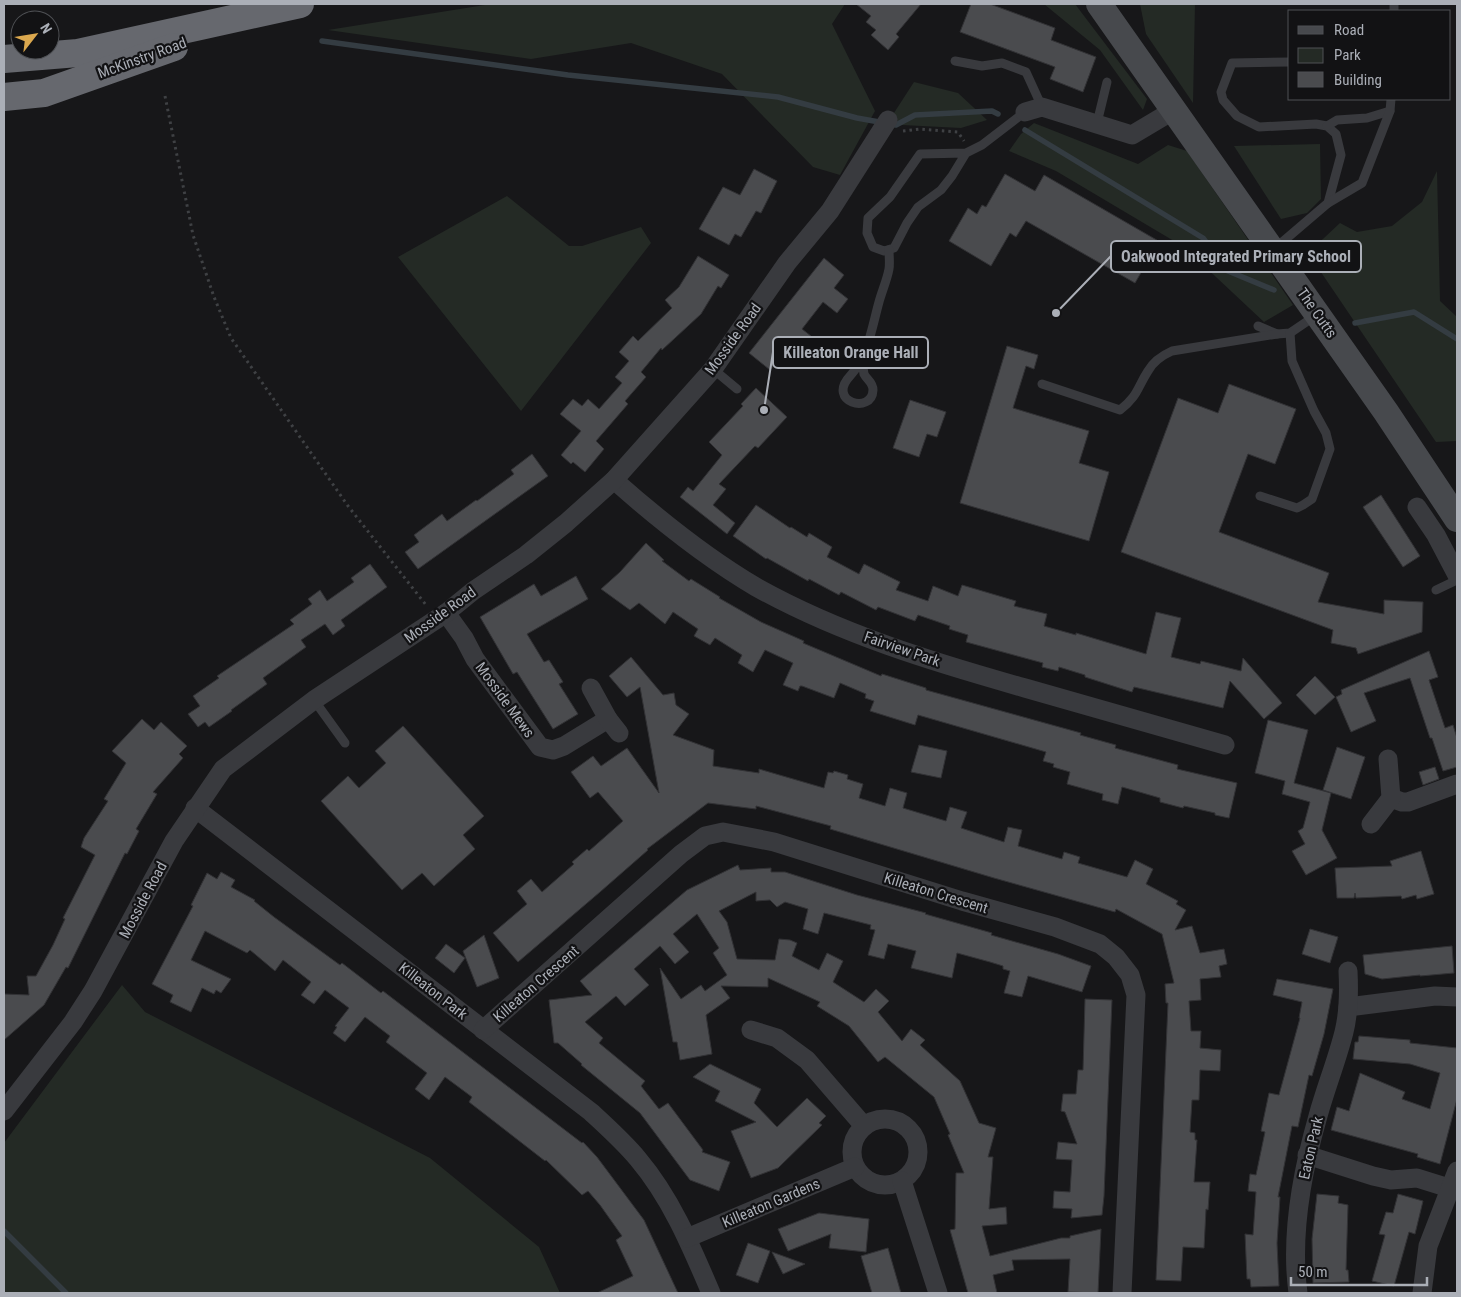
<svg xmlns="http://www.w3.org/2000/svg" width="1461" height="1297" viewBox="0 0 1461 1297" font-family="'Roboto Condensed',sans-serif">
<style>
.green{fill:#242a25}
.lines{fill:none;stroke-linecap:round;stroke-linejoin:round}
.stream{stroke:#343c42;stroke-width:5.5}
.building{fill:#4a4b4e;stroke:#323235}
.path{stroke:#3f4144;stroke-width:3;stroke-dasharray:2.5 4;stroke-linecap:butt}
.lane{stroke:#393a3e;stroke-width:9}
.street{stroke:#393a3e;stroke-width:19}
.secondary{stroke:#47494d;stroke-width:26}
.highway{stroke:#66686e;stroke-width:28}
.labels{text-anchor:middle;stroke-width:4.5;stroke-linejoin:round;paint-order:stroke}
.street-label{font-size:15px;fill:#abafb7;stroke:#121214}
.leader{fill:none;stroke:#abafb7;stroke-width:2}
.callout-dot{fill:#abafb7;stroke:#121214;stroke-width:2}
.callout{fill:#121214;stroke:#abafb7;stroke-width:2}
.callout-label{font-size:16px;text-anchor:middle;font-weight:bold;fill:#abafb7}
</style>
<rect width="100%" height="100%" fill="#171719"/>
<g class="green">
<polygon points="491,4 845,4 832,24 875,111 840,175 813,167 722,74 631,43 531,59 328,30"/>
<polygon points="1044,4 1075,4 1147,99 1143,110 1100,50"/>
<polygon points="1140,4 1195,4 1193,103 1146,34"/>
<polygon points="914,82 958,93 987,120 961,128 902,125 892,116"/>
<polygon points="1034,123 1138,164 1168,145 1187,151 1293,305 1264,322 1184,247 1056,171 1009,151 1021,134"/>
<polygon points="1320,144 1321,199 1307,213 1281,219 1234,146"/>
<polygon points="1437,171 1440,301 1457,317 1457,441 1436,442 1308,253 1340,223 1357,232 1392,226 1422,202"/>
<polygon points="507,196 569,246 582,246 641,227 651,243 521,411 398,257"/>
<polygon points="122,985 145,1012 430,1158 539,1247 560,1293 4,1293 4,1143"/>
</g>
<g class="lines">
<g class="stream">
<polyline points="322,41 568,75 778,97 857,118 896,125 915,115 992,111 998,114"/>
<polyline points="1025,130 1203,238 1228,271 1274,290"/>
<polyline points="1355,323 1414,312 1457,339"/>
<polyline points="4,1231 66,1293"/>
</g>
</g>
<g class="building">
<polygon points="856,4 921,4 896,34 899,37 888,50 871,35 876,30 866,22 871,16"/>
<polygon points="971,4 990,4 1055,28 1051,40 1096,57 1083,92 1050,79 1055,67 960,32"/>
<polygon points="754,169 777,181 761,213 756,211 741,237 735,234 729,245 699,229 723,187 740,195"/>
<polygon points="1005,174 1035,191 1044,175 1174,250 1161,272 1146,264 1135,283 1026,221 1016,237 1010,233 991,266 949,241 968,208 977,214 982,205 986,207"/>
<polygon points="698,256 729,275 721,288 718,286 701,314 662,350 661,348 641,372 646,377 625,401 628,404 596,441 604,449 585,472 573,462 571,464 561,455 581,431 560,414 573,399 582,406 588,399 599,409 622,383 615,377 629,361 619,352 633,336 638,341 672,308 665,300 679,287"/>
<polygon points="824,258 844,275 834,288 848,299 837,313 823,302 802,329 816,340 804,354 791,343 770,370 749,353"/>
<polygon points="1007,346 1038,355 1034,369 1026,366 1013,408 1089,431 1079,463 1109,472 1089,541 960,503"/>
<polygon points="1229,384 1296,409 1275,464 1248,454 1219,532 1329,573 1318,602 1384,614 1384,600 1423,602 1422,632 1358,654 1356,648 1331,643 1333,630 1121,552 1178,398 1218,413"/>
<polygon points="756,388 787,417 758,448 755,446 719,484 726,489 713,505 735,523 727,534 680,497 688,487 693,491 722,455 709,442 743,406 741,404"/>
<polygon points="910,400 946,412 937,437 927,434 919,457 893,448"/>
<polygon points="532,454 548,476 418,569 405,552 419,542 414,535 442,514 447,521 476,500 477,501 514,474 511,470"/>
<polygon points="1381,495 1420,556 1403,567 1363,507"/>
<polygon points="756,505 790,528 791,527 807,537 809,533 832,547 827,557 859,574 864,564 900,582 896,590 928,601 933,586 958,596 962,585 1016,601 1014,606 1047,614 1044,626 1076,635 1076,633 1146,654 1156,612 1181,618 1171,657 1200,664 1201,661 1241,671 1243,658 1282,703 1264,719 1230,681 1223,708 1134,687 1132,692 1085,677 1085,675 1059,667 1058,671 1042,667 1043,663 966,642 968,635 949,629 950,626 918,615 915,621 878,607 876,610 841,592 839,595 809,579 808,581 767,558 766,559 733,536"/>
<polygon points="646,543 664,560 662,561 689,581 691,579 720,597 719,598 761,622 804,641 803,643 848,662 881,676 882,674 926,688 926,690 1081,733 1080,735 1116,745 1115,748 1178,765 1177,769 1237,783 1229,818 1215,815 1215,813 1184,806 1183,808 1160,802 1160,798 1122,787 1118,804 1102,800 1103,794 1067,784 1070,772 1053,767 1054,764 1043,761 1046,752 918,715 915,725 870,711 874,701 865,698 866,694 840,683 834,698 802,686 800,686 798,691 783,685 793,663 765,650 753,672 738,663 742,655 715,638 710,645 694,636 698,629 673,612 665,624 639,603 630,610 601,589 620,572"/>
<polygon points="370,564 387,587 341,620 345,626 333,635 325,624 301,640 306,647 263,678 267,684 231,710 232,711 209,727 205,722 198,727 188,714 200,706 193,696 219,678 217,676 294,624 290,620 312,604 308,599 320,590 327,601 354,582 351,578"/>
<polygon points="576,576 588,599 527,634 544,662 549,660 563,682 559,684 578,714 553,729 517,672 513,674 480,617 534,584 541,596"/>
<polygon points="1429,651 1438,677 1429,680 1445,728 1453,725 1457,738 1457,767 1443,771 1432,738 1430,738 1410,678 1364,693 1376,721 1351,732 1336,697 1342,694 1341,690"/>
<polygon points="631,657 663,695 674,693 676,705 689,714 673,735 714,750 713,766 759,773 759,769 824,788 828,772 833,773 834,771 848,775 847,779 863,784 859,798 885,806 890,788 907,793 903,808 946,821 950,807 967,812 961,828 1004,842 1008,827 1022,830 1018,846 1035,851 1062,859 1064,852 1080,857 1078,863 1127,877 1135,860 1153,869 1146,884 1178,901 1176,904 1186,910 1175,930 1192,926 1200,953 1224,949 1227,964 1219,966 1221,977 1200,979 1201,1000 1189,1001 1191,1031 1201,1031 1200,1048 1221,1050 1220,1071 1200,1070 1199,1100 1192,1100 1190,1132 1195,1133 1195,1140 1197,1140 1194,1182 1210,1182 1208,1210 1206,1209 1204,1248 1183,1247 1181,1281 1156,1280 1168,1003 1166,1003 1165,984 1174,983 1162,934 1116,909 1115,912 994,878 830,829 831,826 756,806 756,809 708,803 647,849 648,850 600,892 518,962 493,933 527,904 517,891 531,879 542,892 574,864 572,862 587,849 589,851 623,821 598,792 590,798 571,772 593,756 601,766 627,748 659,793 640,687 627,697 609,676"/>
<polygon points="1315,676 1335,697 1315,715 1296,695"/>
<polygon points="142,719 154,730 161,722 187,746 179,754 183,758 153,792 157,794 136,829 139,831 127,854 125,853 68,968 66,967 44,1005 4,1040 4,994 29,995 27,976 36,976 53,945 65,919 63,918 95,855 81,847 84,838 108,801 104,799 126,763 112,751"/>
<polygon points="1268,720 1308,730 1294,783 1331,793 1322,830 1337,858 1306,875 1292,851 1305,844 1298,831 1303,828 1310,802 1282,794 1285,781 1255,773"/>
<polygon points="403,726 484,816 463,835 475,849 434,886 422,873 402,890 321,801 348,776 359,788 386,763 375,751"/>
<polygon points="919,745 947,751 941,778 911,772"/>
<polygon points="1337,747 1365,757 1351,799 1323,790"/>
<polygon points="1435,767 1439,779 1423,785 1419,772"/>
<polygon points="1421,851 1434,894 1417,899 1416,895 1402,899 1401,896 1356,898 1355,893 1354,898 1337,898 1335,868 1392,866 1390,861"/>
<polygon points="738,865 740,870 771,868 771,872 785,872 857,895 926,913 925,914 992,933 991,935 1058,954 1091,966 1082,992 1028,976 1022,997 1004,993 1010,971 1003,969 1003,966 990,962 957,953 952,978 911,968 916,951 888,944 884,959 868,955 875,930 870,929 871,925 824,913 818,934 803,929 808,909 785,902 777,907 770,900 756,901 756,892 719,911 727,922 737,959 775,960 779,939 790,940 797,943 792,956 819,970 827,953 843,961 833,982 864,1002 876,989 889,1001 878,1012 902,1041 911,1029 925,1040 920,1045 960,1081 979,1123 996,1128 988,1157 993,1157 989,1209 1006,1207 1007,1224 982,1226 990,1256 1061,1238 1070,1238 1070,1236 1101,1229 1098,1293 1068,1292 1070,1259 1012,1260 1014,1270 993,1275 997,1293 968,1293 950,1230 955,1229 956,1173 964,1173 948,1135 950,1134 934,1097 885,1057 878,1062 849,1026 817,1006 820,1002 768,978 768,987 721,986 730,998 706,1015 712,1054 680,1060 677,1042 673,1042 660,968 681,999 701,985 705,991 727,975 713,953 719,948 697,914 673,934 689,952 675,964 660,946 634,969 649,985 625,1006 616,996 585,1022 603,1038 599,1043 645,1081 641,1086 659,1109 668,1103 703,1150 702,1152 730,1162 719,1191 690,1180 640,1113 581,1065 582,1064 558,1043 554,1043 549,1000 592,995 580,981 687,890"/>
<polygon points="221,872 235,880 231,887 255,900 254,901 274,917 340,965 342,963 381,993 383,991 498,1079 582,1143 583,1142 597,1157 644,1220 678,1293 597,1293 633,1276 616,1240 622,1236 600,1205 588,1191 582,1195 546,1160 545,1161 469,1102 472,1097 445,1077 429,1100 415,1089 427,1073 386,1042 390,1036 365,1017 345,1042 333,1033 337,1027 335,1026 349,1008 325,990 314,1004 301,995 311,982 283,960 275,971 250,950 247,953 205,931 191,960 231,979 221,993 216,990 214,994 202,988 191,1012 170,1002 173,995 152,984 193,906 191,905 207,873 217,879"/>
<polygon points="1310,929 1338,937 1330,963 1302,954"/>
<polygon points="484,935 499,978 477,987 463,951"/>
<polygon points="446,944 465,958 454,973 435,958"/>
<polygon points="1452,946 1454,973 1420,976 1420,975 1382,979 1365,974 1363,955"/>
<polygon points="1277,979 1333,989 1324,1034 1312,1076 1309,1075 1298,1127 1292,1126 1278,1197 1280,1197 1277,1243 1279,1286 1251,1287 1250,1279 1247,1279 1245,1234 1253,1235 1256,1192 1248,1191 1250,1174 1256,1175 1265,1132 1261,1131 1269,1093 1279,1095 1300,1018 1299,1018 1302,1002 1273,995"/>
<polygon points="1085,999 1112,1000 1104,1196 1102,1215 1071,1218 1072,1209 1053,1208 1054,1191 1070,1192 1072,1160 1056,1159 1058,1142 1077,1144 1065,1112 1061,1111 1063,1094 1076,1094 1078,1070 1083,1070"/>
<polygon points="1359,1036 1410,1040 1410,1043 1457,1048 1457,1099 1440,1164 1417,1157 1418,1154 1331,1130 1337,1107 1349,1111 1360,1073 1405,1092 1402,1099 1430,1109 1440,1073 1410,1064 1353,1059 1355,1042 1358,1042"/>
<polygon points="710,1064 761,1089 754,1103 777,1127 807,1098 826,1116 819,1123 822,1125 778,1168 751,1178 731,1131 756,1122 715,1101 720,1091 693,1077"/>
<polygon points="1317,1194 1339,1196 1338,1203 1348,1205 1346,1270 1348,1270 1349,1282 1313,1283 1312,1239"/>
<polygon points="1398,1194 1423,1201 1415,1234 1409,1232 1394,1286 1372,1281 1385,1235 1379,1234 1386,1212 1393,1213"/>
<polygon points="819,1213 869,1219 866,1252 829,1248 831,1234 788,1251 778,1229"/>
<polygon points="748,1243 770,1251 758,1283 736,1275"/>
<polygon points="888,1248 901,1293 872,1293 861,1256"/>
<polygon points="772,1252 805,1264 783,1274"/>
</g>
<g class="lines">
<g class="path">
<polyline points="165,96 193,235 214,297 231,338 348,506 426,605"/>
<polyline points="903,131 920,129 958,132 964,141"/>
</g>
<g class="lane">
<polyline points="1394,4 1394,11"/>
<polyline points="955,61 982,66 1002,63 1026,72 1042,107"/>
<polyline points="1290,62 1232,63 1221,92 1223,100 1237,116 1259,127 1316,124 1327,126 1336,134 1341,155 1328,203"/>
<polyline points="1097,123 1107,82"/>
<polyline points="1327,126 1337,120 1367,118 1390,111"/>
<polyline points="966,153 952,176 941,190 918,207 907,223 894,248 884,251 873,247 867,233 868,218 890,197 920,154 966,153 982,145 1025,112"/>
<polyline points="1273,250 1328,203 1362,183 1390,111 1391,99"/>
<polyline points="1258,326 1277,334"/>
<path d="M862 358C863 363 863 369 864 374 867 380 873 382 873 390 872 415 826 402 850 376 868 357 872 327 879 302 882 291 887 280 889 269 890 263 889 256 889 250"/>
<polyline points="713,369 737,389"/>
<path d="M1042 384 1120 410C1138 396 1137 388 1148 371 1153 362 1163 355 1172 351L1277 334 1290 333 1315 316"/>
<polyline points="1260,496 1297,508 1303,505 1312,499 1330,449 1326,433 1314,411 1292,361 1290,333"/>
<polyline points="1436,590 1457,580"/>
<polyline points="314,700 345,743"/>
</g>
<g class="street">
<polyline points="1025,112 1042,107 1132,135 1174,110"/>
<path d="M614 480C658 519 705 557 756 587 840 634 933 662 1025 688 1092 707 1158 726 1225 745"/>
<polyline points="1417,507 1436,535 1457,575"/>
<polyline points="446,613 464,638 475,659 540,747 553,750 564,746 608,719"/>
<polyline points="591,688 608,719 619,733"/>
<polyline points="1391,798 1402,802 1408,802 1457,784"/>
<path d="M195 808 591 1112C607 1127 624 1142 638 1159 671 1198 691 1246 711 1293"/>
<polyline points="1371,824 1391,798 1388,759"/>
<polyline points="1348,1007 1435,996 1457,997"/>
<polyline points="483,1030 681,854 705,836 723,832 774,842 962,901 1055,927 1100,944 1116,957 1130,975 1136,995 1122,1293"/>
<polyline points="751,1030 777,1038 807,1060 864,1126"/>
<polyline points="4,1111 73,1022 93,991 174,841 223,769 314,700 446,613 473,591 526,555 566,523 614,480 713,369 787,263 830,211 888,120"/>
<circle cx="885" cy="1152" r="33"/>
<polyline points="1307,1155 1373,1176 1391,1180 1417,1178 1449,1188"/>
<polyline points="902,1181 938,1293"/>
<polyline points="687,1238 855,1167"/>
<path d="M1298 1293C1290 1235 1302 1172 1318 1116 1326 1087 1337 1060 1344 1032 1349 1012 1349 991 1348 971"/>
<polyline points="1422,1293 1428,1246 1457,1171"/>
</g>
<polyline class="secondary" points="1099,4 1386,412 1457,519"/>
<g class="highway">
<polyline points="4,59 78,53 300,4"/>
<polyline points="4,97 44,93 174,47"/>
</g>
</g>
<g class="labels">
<g class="street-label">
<text transform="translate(142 58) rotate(-20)" y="5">McKinstry Road</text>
<text transform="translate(1317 313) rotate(55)" y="5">The Cutts</text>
<text transform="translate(733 339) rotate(-54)" y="5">Mosside Road</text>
<text transform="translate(440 615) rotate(-36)" y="5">Mosside Road</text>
<text transform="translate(902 649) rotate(19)" y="5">Fairview Park</text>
<text transform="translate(505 700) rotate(54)" y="5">Mosside Mews</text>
<text transform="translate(936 893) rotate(17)" y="5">Killeaton Crescent</text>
<text transform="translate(143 900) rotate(-62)" y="5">Mosside Road</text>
<text transform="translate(536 984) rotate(-41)" y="5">Killeaton Crescent</text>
<text transform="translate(433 991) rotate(38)" y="5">Killeaton Park</text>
<text transform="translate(1311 1148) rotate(-77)" y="5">Eaton Park</text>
<text transform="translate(771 1203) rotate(-23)" y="5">Killeaton Gardens</text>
</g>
</g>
<path class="leader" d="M1056 313L1111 256M764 410L773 352"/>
<g class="callout-dot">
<circle cx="1056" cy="313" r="5"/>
<circle cx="764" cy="410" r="5"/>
</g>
<g class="callout">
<rect x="1111" y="241" width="250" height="31" rx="5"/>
<rect x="773" y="337" width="155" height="31" rx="5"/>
</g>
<g class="callout-label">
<text x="1236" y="262">Oakwood Integrated Primary School</text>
<text x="851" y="358">Killeaton Orange Hall</text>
</g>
<rect width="1461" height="1297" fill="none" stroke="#abafb7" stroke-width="10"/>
<rect x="1288" y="10" width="162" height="90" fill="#121214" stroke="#4f5155"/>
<rect x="1298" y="26" width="25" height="8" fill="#47494d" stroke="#4f5155"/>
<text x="1334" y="35" font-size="15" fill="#abafb7">Road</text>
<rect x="1298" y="48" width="25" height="15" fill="#242a25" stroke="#4f5155"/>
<text x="1334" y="60" font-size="15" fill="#abafb7">Park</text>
<rect x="1298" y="72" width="25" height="15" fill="#4a4b4e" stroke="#4f5155"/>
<text x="1334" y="85" font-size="15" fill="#abafb7">Building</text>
<g transform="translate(35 35) rotate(59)"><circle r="24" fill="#121214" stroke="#4f5155"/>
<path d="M0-4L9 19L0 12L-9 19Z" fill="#dba84e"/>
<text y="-8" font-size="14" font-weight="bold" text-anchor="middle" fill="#abafb7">N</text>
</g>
<path d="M1291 1277v8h136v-8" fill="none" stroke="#abafb7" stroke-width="2.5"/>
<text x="1298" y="1277" font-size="15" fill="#abafb7" stroke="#121214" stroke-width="4" paint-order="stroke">50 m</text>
</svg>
